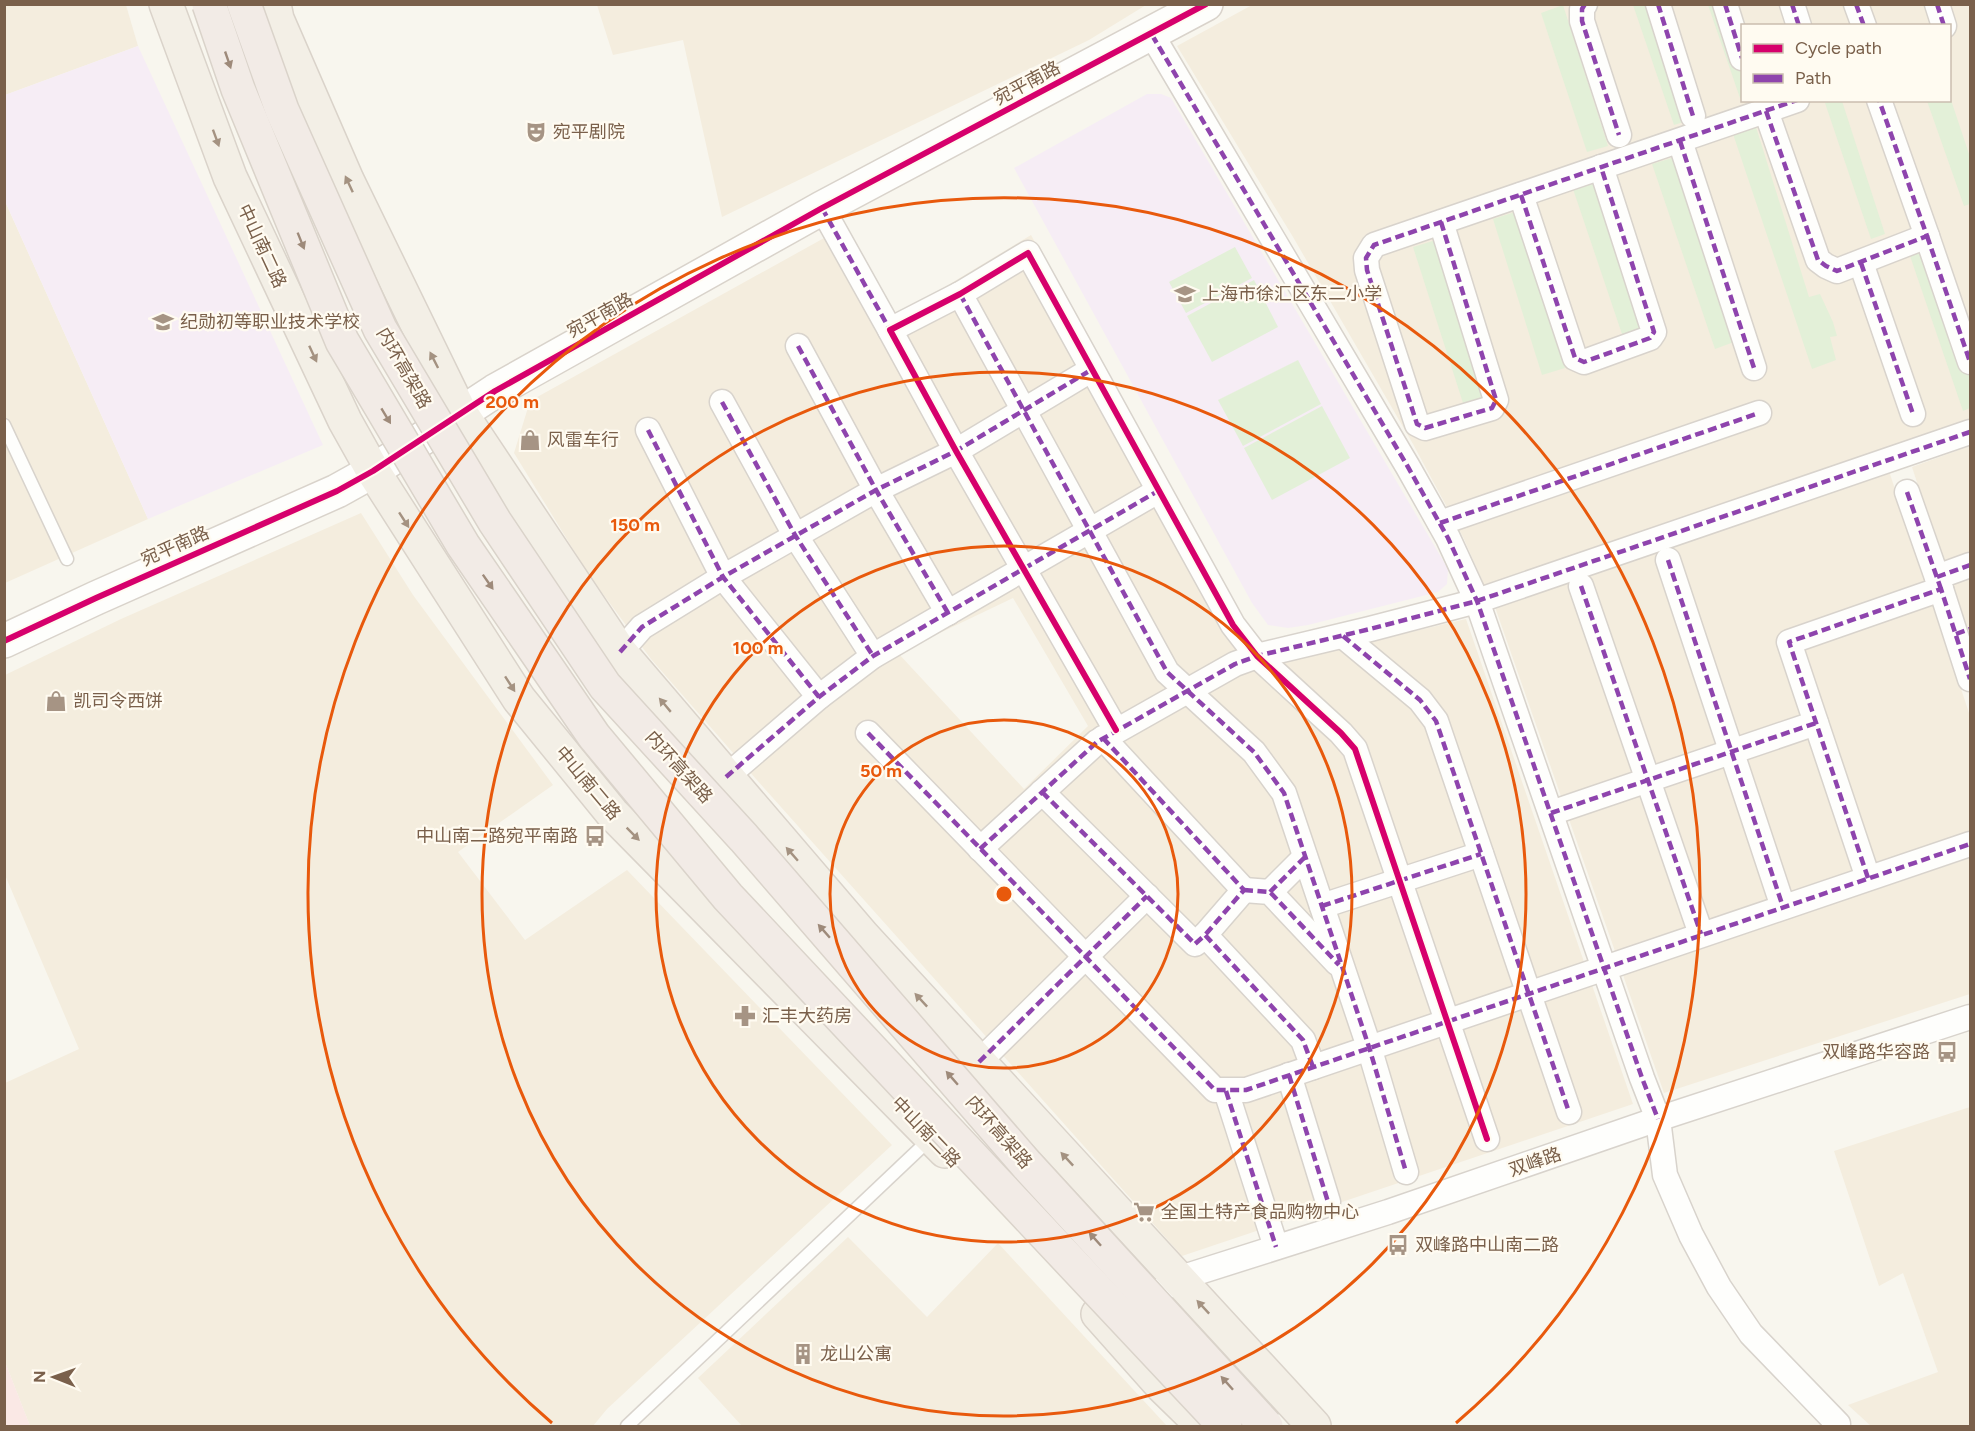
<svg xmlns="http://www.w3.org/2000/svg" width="1975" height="1431" viewBox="0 0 1975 1431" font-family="Figtree,'Noto Sans SC',sans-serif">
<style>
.residential{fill:#f4edde;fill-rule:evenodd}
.education{fill:#f6edf5}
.medical{fill:#fae8e5}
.green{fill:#e3f0d8}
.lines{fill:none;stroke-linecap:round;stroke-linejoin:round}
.lane-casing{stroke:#d8d3cc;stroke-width:15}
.street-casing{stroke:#d8d3cc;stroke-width:27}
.secondary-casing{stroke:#d9d3cb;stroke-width:36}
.primary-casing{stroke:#dad3ca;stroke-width:36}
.lane{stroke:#fefefc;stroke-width:12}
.street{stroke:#fefefc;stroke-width:24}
.secondary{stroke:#fefefc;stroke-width:33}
.primary{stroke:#f3efe6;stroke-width:33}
.highway-bridge-casing{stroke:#dad3ca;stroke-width:36;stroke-linecap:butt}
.highway-bridge{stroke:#f2ebe6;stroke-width:33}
.quiet{stroke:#8e44ad;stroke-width:4.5;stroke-dasharray:9 4.5;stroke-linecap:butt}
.cycleway-casing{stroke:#fffbf1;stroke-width:10}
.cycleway{stroke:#d6006c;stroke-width:6}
.oneway{fill:#9e8a7a}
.oneway2{fill:#a49281}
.ring{fill:none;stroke:#e8590c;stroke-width:3}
.labels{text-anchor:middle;stroke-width:4.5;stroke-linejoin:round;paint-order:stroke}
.street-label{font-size:18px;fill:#7a604b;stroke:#fffbf1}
.poi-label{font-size:18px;fill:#7a604b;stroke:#fffbf1;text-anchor:start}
.centre{fill:#e8590c;stroke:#fffbf1;stroke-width:3}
.ring-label{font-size:18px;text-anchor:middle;font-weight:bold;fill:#e8590c;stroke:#fffbf1;stroke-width:4.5;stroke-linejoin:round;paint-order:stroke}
</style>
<rect width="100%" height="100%" fill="#f8f6ee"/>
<g class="residential">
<polygon points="5,5 126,5 138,46 5,95"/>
<polygon points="597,5 597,4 1146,5 1089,40 722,217 683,40 613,55"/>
<path d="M1252 5H1970V420L1485 587 1463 537 1413 444 1293 237 1177 46ZM1742 26H1950V100H1742Z"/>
<polygon points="4,199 148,519 5,583 4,583"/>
<path d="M844 227 895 317 1031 235 1249 633 1288 661 1466 619 1633 1104 1182 1256 748 770 651 659 589 575 514 453 530 401ZM1013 598 1088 726 1024 789 898 653Z"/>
<polygon points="1970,446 1970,644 1912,467"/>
<polygon points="1889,471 1970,716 1970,835 1617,957 1495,607"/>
<polygon points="361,513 413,595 553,785 458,852 525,940 627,870 892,1145 607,1409 593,1426 30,1426 5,1362 5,1083 79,1049 5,875 5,675 121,619"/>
<polygon points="1970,858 1970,994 1664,1093 1623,975"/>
<polygon points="1970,1107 1970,1426 1871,1426 1848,1405 1938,1372 1903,1273 1879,1286 1834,1151"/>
<polygon points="848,1237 927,1317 998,1243 1167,1426 742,1426 698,1378"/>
</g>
<g class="education">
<polygon points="138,46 323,445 148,519 4,199 5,95"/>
<polygon points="1147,94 1161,94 1171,98 1448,569 1447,584 1438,592 1308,625 1288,628 1268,625 1252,603 1014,168"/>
</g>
<polygon class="medical" points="5,1362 30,1426 5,1426"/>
<g class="green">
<polygon points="1563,5 1608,146 1587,152 1541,13"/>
<polygon points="1633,5 1649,5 1687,121 1674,125"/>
<polygon points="1708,5 1721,5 1742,72 1742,97 1740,98"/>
<polygon points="1950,97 1970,157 1970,204 1964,206 1927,101 1950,100"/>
<polygon points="1833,101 1842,101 1885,234 1871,239 1825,103"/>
<polygon points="1756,127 1809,297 1820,294 1833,322 1837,336 1830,337 1836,360 1812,369 1733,134"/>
<polygon points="1675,157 1734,342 1715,349 1652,164"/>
<polygon points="1594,181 1643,329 1623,337 1573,189"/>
<polygon points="1515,212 1565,368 1542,375 1493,219"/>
<polygon points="1436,240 1485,397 1463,403 1413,247"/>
<polygon points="1235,247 1252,278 1186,313 1169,282"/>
<polygon points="1927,248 1970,378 1970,408 1963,411 1909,253"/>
<polygon points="1254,280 1278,327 1212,362 1187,316"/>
<polygon points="1298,360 1321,404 1243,446 1218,400"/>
<polygon points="1322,406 1350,458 1272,500 1244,448"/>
</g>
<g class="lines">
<defs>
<g id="lane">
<polyline points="4,425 67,559"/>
<polyline points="627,1426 931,1138"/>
</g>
<g id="street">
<polyline points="1585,4 1582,9 1582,21 1619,135"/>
<polyline points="1658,4 1693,116"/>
<polyline points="1725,4 1742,58"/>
<polyline points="1792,4 1799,26"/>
<polyline points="1856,4 1864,26"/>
<polyline points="1937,4 1944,26"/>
<polyline points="1152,35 1408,467 1448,538 1477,601 1642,1078 1658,1119 1665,1175 1691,1235 1719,1287 1751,1334 1838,1424"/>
<polyline points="1766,111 1818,260 1826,266 1837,271 1927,236 1879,100"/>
<polyline points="1680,141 1754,368"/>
<polyline points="1521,195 1575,358 1584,362 1650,338 1654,332 1601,167"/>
<polyline points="822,208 890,330"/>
<polyline points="1441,222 1496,400 1492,408 1425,428 1417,424 1367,270 1366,258 1374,245 1797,100"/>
<polyline points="1927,236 1970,362"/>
<polyline points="1861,263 1913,414"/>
<polyline points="960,294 1167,672 1254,752 1284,793 1369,1047 1406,1172"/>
<polyline points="798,346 876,490 948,613"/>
<polyline points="722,402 795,535 873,656"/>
<polyline points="648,430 723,577 819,697"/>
<polyline points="1907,492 1941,589"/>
<polyline points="1440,523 1759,413"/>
<polyline points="1668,560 1783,907"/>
<polyline points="1937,577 1970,565"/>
<polyline points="1581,586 1701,934"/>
<polyline points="1343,636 1420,700 1436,721 1569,1112"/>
<polyline points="620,652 642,627 723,577 876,490 956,451 1091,370"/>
<polyline points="1116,730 956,451 890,330 960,294 1028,253 1233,625 1257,656 1341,733 1355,749 1487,1139"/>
<polyline points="868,733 1215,1090 1246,1090 1970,844"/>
<polyline points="1103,738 1244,890 1205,935"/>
<polyline points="726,777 819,697 873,656 1158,491"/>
<polyline points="1042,792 1195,944 1205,935 1303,1040 1313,1067"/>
<polyline points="1551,813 1816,723"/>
<polyline points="980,849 1097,742 1235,664 1257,656 1370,629 1477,601 1970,432"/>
<polyline points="1868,878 1789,642 1941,589 1970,679"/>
<polyline points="1244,890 1270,892 1337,963"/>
<polyline points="1270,892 1305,857"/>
<polyline points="1322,906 1481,854"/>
<polyline points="979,1062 1147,896"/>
<polyline points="1289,1075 1328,1202"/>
<polyline points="1226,1091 1276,1247"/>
<polyline points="1137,1308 1177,1279 1388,1212 1658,1119 1970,1017"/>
</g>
<polyline id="secondary" points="4,641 96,598 337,491 373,471 495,391 822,208 1206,4"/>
<g id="primary">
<polyline points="166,4 230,177 345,421 373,471 519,699 612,813 945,1151"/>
<polyline points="274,4 277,19 347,180 460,412 620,652 863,936 1314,1426"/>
<polyline points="1098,1314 1162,1386 1203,1426"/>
</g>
</defs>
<use href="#lane" class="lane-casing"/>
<use href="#street" class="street-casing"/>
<use href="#secondary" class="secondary-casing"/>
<use href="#primary" class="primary-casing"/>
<use href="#lane" class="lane"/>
<use href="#street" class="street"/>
<use href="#secondary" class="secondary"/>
<use href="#primary" class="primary"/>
<defs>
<g id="highway-bridge">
<polyline points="209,4 238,89 342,341 463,545 594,736 728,897 1225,1426"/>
<polyline points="244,4 282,110 380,329 495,522 605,686 744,838 1027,1165 1266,1426"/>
</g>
</defs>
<use href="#highway-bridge" class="highway-bridge-casing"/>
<use href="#highway-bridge" class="highway-bridge"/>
<g class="quiet">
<polyline points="1585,4 1582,9 1582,21 1619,135"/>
<polyline points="1658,4 1693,116"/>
<polyline points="1725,4 1742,58"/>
<polyline points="1792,4 1799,26"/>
<polyline points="1856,4 1864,26"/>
<polyline points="1937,4 1944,26"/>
<polyline points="1152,35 1408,467 1448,538 1477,601 1642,1078 1658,1119"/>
<polyline points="1766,111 1818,260 1826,266 1837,271 1927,236 1879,100"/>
<polyline points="1680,141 1754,368"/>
<polyline points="1521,195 1575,358 1584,362 1650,338 1654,332 1601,167"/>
<polyline points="822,208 890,330"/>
<polyline points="1441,222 1496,400 1492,408 1425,428 1417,424 1367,270 1366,258 1374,245 1797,100"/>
<polyline points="1927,236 1970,362"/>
<polyline points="1861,263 1913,414"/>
<polyline points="960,294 1167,672 1254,752 1284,793 1369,1047 1406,1172"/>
<polyline points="798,346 876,490 948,613"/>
<polyline points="722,402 795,535 873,656"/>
<polyline points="648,430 723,577 819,697"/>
<polyline points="1907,492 1941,589"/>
<polyline points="1440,523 1759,413"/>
<polyline points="1668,560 1783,907"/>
<polyline points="1937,577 1970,565"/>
<polyline points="1581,586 1701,934"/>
<polyline points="1956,634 1970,629"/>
<polyline points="1343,636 1420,700 1436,721 1569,1112"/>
<polyline points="620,652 642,627 723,577 876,490 956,451 1091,370"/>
<polyline points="868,733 1215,1090 1246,1090 1970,844"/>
<polyline points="1103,738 1244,890 1205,935"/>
<polyline points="726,777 819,697 873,656 1158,491"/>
<polyline points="1042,792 1195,944 1205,935 1303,1040 1313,1067"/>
<polyline points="1551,813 1816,723"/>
<polyline points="980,849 1097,742 1235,664 1257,656 1370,629 1477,601 1970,432"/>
<polyline points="1868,878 1789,642 1941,589 1970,679"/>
<polyline points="1244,890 1270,892 1339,965"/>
<polyline points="1270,892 1305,857"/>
<polyline points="1322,906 1481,854"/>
<polyline points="979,1062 1147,896"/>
<polyline points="1289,1075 1328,1202"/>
<polyline points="1226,1091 1276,1247"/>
</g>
<defs>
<g id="cycleway">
<polyline points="4,641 96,598 337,491 373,471 495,391 822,208 1206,4"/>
<polyline points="1116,730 956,451 890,330 960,294 1028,253 1233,625 1257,656 1341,733 1355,749 1487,1139"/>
</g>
</defs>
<use href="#cycleway" class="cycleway-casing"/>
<use href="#cycleway" class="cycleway"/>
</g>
<defs><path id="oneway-solid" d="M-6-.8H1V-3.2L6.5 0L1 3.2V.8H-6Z" transform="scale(1.5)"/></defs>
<g class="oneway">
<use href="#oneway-solid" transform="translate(228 60) rotate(71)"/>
<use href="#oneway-solid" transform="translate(301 241) rotate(68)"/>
<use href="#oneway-solid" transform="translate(386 416) rotate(59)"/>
<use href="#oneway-solid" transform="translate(488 582) rotate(55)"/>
<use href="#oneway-solid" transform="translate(824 931) rotate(-131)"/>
<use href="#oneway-solid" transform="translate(952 1078) rotate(-131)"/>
<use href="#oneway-solid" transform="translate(1095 1239) rotate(-132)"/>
<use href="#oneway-solid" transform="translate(1227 1383) rotate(-132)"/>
</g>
<g class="oneway2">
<use href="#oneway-solid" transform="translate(216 138) rotate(70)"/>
<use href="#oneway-solid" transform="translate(349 184) rotate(-115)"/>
<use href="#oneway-solid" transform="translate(313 354) rotate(65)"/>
<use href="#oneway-solid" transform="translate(434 360) rotate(-117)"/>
<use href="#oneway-solid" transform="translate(404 520) rotate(57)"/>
<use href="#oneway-solid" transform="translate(510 684) rotate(57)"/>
<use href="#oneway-solid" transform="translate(665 705) rotate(-130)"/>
<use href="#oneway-solid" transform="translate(633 834) rotate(45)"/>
<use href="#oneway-solid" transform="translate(792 854) rotate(-131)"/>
<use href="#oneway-solid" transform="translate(921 1000) rotate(-133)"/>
<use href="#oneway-solid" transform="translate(1067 1159) rotate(-133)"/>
<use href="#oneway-solid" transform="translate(1203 1307) rotate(-133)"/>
</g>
<g class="ring">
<circle cx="1004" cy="894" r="174"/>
<circle cx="1004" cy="894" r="348"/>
<circle cx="1004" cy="894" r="522"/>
<path d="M552 1423A696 696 0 1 1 1456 1423"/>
</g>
<defs>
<symbol id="theatre-bare" viewBox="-9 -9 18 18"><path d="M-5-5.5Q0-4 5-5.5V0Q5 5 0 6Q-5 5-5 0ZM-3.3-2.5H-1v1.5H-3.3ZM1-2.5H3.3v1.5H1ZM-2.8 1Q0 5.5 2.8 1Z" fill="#a69484" stroke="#fffbf1" stroke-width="2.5" paint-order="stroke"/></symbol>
<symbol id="school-bare" viewBox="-9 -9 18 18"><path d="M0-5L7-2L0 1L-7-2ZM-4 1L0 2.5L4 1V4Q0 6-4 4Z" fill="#a69484" stroke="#fffbf1" stroke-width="2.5" paint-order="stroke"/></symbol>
<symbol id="shop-bare" viewBox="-9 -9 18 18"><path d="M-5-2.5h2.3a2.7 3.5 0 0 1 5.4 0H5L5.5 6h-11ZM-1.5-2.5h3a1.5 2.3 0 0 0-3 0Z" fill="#a69484" stroke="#fffbf1" stroke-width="2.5" paint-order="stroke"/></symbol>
<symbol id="bus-bare" viewBox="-9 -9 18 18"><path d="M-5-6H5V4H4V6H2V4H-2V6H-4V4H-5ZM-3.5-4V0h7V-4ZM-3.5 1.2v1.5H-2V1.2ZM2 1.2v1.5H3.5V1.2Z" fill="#a69484" stroke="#fffbf1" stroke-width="2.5" paint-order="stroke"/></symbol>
<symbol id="pharmacy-bare" viewBox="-9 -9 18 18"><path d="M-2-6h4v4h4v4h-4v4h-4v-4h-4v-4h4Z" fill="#a69484" stroke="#fffbf1" stroke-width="2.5" paint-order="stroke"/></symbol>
<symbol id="supermarket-bare" viewBox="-9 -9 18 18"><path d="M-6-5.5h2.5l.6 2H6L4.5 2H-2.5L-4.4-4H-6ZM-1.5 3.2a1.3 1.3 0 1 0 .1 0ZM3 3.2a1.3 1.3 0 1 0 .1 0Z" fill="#a69484" stroke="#fffbf1" stroke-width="2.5" paint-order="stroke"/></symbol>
<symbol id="building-bare" viewBox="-9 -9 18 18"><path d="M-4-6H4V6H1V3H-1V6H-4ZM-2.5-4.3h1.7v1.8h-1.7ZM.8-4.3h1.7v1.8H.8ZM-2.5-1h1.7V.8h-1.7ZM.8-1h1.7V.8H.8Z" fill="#a69484" stroke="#fffbf1" stroke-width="2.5" paint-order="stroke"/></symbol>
</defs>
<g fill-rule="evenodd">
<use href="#theatre-bare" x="521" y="117" width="30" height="30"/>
<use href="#school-bare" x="1170" y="279" width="30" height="30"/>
<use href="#school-bare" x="148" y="307" width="30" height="30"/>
<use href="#shop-bare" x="515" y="425" width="30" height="30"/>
<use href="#shop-bare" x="41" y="686" width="30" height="30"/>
<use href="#bus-bare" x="580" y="821" width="30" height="30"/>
<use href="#pharmacy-bare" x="730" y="1001" width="30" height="30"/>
<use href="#bus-bare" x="1932" y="1037" width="30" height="30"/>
<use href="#supermarket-bare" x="1129" y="1197" width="30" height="30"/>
<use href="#bus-bare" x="1383" y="1230" width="30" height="30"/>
<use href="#building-bare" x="788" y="1339" width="30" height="30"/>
</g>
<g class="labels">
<g class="street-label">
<text transform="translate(1027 83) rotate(-28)" y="6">宛平南路</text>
<text transform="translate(262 246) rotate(65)" y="6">中山南二路</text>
<text transform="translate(600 315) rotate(-29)" y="6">宛平南路</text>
<text transform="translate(404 368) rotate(60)" y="6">内环高架路</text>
<text transform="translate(175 546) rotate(-24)" y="6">宛平南路</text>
<text transform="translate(679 767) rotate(48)" y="6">内环高架路</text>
<text transform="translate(588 783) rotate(50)" y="6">中山南二路</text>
<text transform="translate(926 1132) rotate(46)" y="6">中山南二路</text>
<text transform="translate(999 1132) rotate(49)" y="6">内环高架路</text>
<text transform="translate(1535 1162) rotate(-19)" y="6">双峰路</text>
</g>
<g class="poi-label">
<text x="553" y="138">宛平剧院</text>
<text x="1202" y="300">上海市徐汇区东二小学</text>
<text x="180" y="328">纪勋初等职业技术学校</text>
<text x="547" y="446">风雷车行</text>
<text x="73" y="707">凯司令西饼</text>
<text x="578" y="842" text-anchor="end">中山南二路宛平南路</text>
<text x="762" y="1022">汇丰大药房</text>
<text x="1930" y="1058" text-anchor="end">双峰路华容路</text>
<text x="1161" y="1218">全国土特产食品购物中心</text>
<text x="1415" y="1251">双峰路中山南二路</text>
<text x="820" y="1360">龙山公寓</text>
</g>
</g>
<circle cx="1004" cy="894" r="9" class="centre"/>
<g class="ring-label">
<text x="512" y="408">200 m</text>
<text x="635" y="531">150 m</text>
<text x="758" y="654">100 m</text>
<text x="881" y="777">50 m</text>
</g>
<rect width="1975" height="1431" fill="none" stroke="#7a604b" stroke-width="12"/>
<rect x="1741" y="24" width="210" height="78" fill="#fffbf1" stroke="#cabdaf" stroke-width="1.5"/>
<rect x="1753" y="44" width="30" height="9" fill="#d6006c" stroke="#cabdaf" stroke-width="1.5"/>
<text x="1795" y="54" font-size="18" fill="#7a604b">Cycle path</text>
<rect x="1753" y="74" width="30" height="9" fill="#8e44ad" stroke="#cabdaf" stroke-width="1.5"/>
<text x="1795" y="84" font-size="18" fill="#7a604b">Path</text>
<g transform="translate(54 1377) rotate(271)" stroke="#fffbf1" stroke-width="4.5" paint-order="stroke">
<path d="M0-4.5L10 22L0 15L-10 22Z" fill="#7a604b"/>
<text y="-9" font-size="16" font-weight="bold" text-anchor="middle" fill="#7a604b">N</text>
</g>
</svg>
